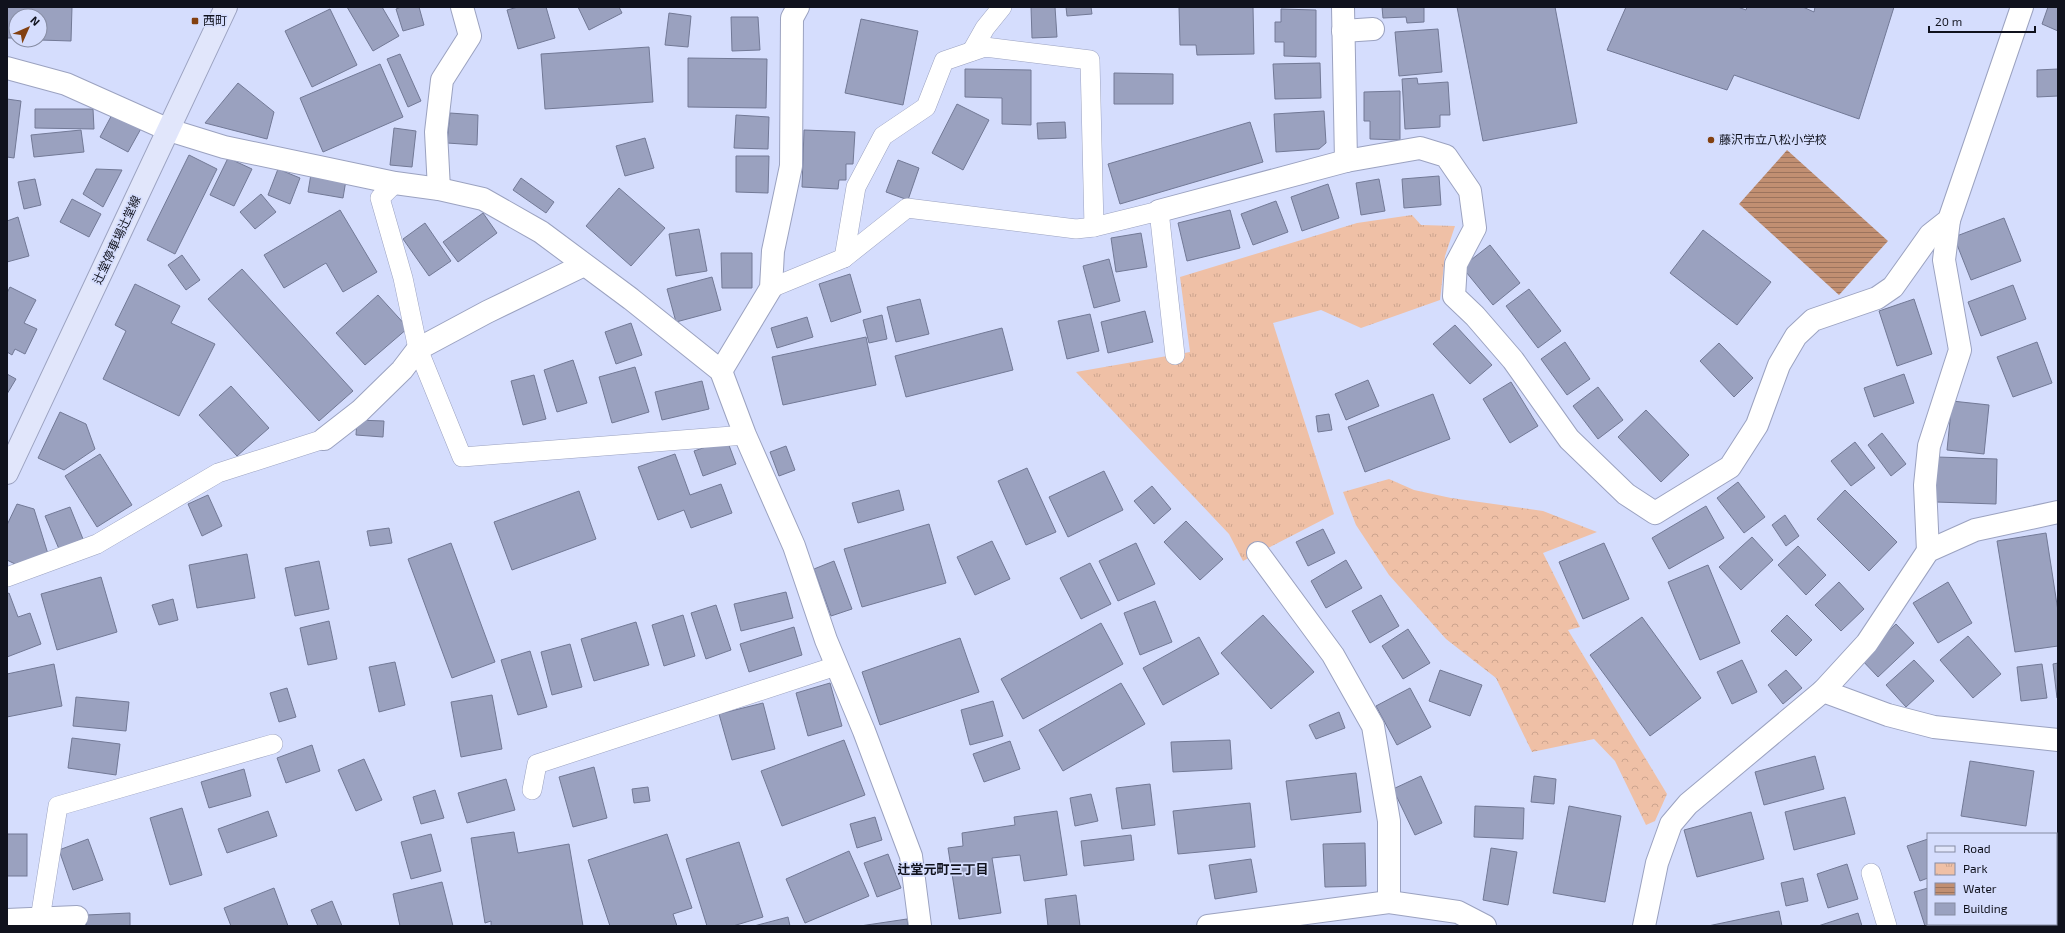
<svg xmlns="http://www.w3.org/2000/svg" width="2065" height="933" viewBox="0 0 2065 933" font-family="'Exo 2','Noto Sans JP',sans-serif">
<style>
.forest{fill:url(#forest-crowns)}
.park{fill:url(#park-tufts)}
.water{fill:url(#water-rules)}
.building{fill:#9aa1bf;stroke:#727996}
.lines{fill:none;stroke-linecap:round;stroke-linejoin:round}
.service-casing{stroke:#9ba2c0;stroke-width:20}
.minor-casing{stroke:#9ba2c0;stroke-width:24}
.secondary-casing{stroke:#9ba2c0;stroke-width:24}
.service{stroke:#fff;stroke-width:19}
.minor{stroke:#fff;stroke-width:22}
.secondary{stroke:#e1e6fb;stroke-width:22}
.poi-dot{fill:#834010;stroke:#d5ddfd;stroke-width:1.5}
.labels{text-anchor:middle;stroke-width:3.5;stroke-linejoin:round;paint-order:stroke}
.poi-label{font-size:12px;fill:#10121d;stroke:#d5ddfd;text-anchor:start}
.street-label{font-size:12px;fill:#10121d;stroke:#d5ddfd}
.neighbourhood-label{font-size:13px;font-weight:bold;fill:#10121d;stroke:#d5ddfd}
</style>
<defs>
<pattern id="forest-crowns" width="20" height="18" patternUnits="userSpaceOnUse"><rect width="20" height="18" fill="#efc0a6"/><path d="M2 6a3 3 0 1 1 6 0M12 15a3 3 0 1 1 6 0" fill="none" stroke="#cca48e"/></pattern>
<pattern id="park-tufts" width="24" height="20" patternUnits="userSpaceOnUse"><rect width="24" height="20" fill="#efc0a6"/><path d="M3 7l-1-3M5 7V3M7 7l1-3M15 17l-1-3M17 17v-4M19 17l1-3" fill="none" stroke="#cca48e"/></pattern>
<pattern id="water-rules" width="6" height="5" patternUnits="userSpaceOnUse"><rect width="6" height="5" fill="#c18f72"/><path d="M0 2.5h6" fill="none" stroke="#9b735d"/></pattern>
</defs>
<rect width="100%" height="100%" fill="#d5ddfd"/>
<polygon class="forest" points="1389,479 1414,490 1451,498 1543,511 1597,532 1543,553 1580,627 1568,630 1667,794 1655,821 1646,825 1615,761 1594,739 1532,752 1496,678 1446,639 1389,575 1356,525 1343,492"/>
<polygon class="park" points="1412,215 1421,225 1455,226 1445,256 1440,300 1361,328 1321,310 1273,323 1334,514 1243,561 1229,534 1076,372 1190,352 1180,277 1357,223"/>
<polygon class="water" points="1787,150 1888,241 1839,295 1739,204"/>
<g class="building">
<polygon points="7,7 72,7 71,41 40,40 40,16 16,16 16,38 7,38"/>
<polygon points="347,7 382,7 399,36 373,51"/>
<polygon points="401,7 419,7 424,25 403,31 396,9"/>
<polygon points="518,7 546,7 555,38 518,49 507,10"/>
<polygon points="578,7 619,7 622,13 589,30"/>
<polygon points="1031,7 1055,7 1057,37 1032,38"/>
<polygon points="1066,7 1091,7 1092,14 1067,16"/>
<polygon points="1179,7 1253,7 1254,54 1197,55 1196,45 1180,45"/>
<polygon points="1382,7 1424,7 1424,22 1407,23 1406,17 1383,18"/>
<polygon points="1457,7 1555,7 1577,123 1483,141"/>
<polygon points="1626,7 1738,7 1746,10 1747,7 1803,7 1814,12 1815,7 1894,7 1859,119 1734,75 1727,90 1607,50"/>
<polygon points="2048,7 2058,7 2058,31 2042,24"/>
<polygon points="330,9 357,65 312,87 285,31"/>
<polygon points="1281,9 1316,10 1316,57 1284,56 1284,42 1275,42 1275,22 1281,22"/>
<polygon points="669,13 691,16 688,47 665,45"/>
<polygon points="731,17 758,17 760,50 732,51"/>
<polygon points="861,19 918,31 903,105 845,93"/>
<polygon points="1438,29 1442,72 1399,76 1395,32"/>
<polygon points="649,47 653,102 545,109 541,54"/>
<polygon points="400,54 421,101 408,107 387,59"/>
<polygon points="688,58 767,59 766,108 688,107"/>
<polygon points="1320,63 1321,98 1275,99 1273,64"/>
<polygon points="380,64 403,117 323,152 300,98"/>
<polygon points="965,69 1031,70 1031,125 1002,124 1002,98 965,97"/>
<polygon points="2058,69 2058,96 2037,97 2037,70"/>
<polygon points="1114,73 1173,74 1173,104 1114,104"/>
<polygon points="1417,78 1418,84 1448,82 1450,115 1440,115 1440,127 1405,129 1402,79"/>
<polygon points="238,83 274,112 267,139 205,123"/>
<polygon points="1400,91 1400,140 1370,139 1370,121 1364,121 1364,92"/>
<polygon points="7,99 21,101 14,158 7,157"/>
<polygon points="957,104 989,120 963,170 932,153"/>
<polygon points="35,109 93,109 94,129 35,128"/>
<polygon points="115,109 143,125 128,152 100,137"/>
<polygon points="1324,111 1326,143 1319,149 1276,152 1274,114"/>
<polygon points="450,113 478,115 477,145 447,143"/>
<polygon points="736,115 769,117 768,149 734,148"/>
<polygon points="1065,122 1066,138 1038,139 1037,123"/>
<polygon points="1250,122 1263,162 1120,204 1108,164"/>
<polygon points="394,128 416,131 412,167 390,165"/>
<polygon points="81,130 84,152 34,157 31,135"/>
<polygon points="804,130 855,132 853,164 846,164 846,180 839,180 838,189 802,187"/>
<polygon points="645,138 654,168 625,176 616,146"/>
<polygon points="189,155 217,169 175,254 147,240"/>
<polygon points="736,156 769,156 768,193 736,192"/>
<polygon points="228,158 252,169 234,206 210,195"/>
<polygon points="898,160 919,168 908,200 886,192"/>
<polygon points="96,169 122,170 103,207 83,194"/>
<polygon points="278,169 300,178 290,204 268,195"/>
<polygon points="311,174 346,180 343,198 308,192"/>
<polygon points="1439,176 1441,205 1404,208 1402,179"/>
<polygon points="521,178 554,202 546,213 513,190"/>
<polygon points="35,179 41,205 24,209 18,182"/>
<polygon points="1379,179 1385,211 1361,215 1356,183"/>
<polygon points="1328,184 1339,218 1302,231 1291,197"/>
<polygon points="619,188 665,228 631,266 586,226"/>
<polygon points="261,194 276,212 255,229 240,212"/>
<polygon points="72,199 101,214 89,237 60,222"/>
<polygon points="1276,201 1288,232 1253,245 1241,214"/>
<polygon points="340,210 377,272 343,292 326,263 284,288 264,255"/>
<polygon points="1230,210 1240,248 1187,261 1178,223"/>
<polygon points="483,213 497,233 458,262 443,242"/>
<polygon points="18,217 29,256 7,262 7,221"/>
<polygon points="2004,218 2021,261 1971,280 1954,237"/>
<polygon points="425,223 451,261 429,276 403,239"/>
<polygon points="699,229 707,271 676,276 669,234"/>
<polygon points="1703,230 1771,282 1737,325 1670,273"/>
<polygon points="1141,233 1147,267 1116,272 1111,238"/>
<polygon points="1490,245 1520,283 1493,305 1462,267"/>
<polygon points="721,253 752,253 752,288 722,288"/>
<polygon points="182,255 200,280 186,290 168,265"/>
<polygon points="1109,259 1120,301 1094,308 1083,266"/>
<polygon points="242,269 353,391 319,421 208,299"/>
<polygon points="850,274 861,312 831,322 819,284"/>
<polygon points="712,277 721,310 676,322 667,289"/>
<polygon points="135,284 180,306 171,323 215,344 179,416 103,379 126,331 115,325"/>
<polygon points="2013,285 2026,319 1981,336 1968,302"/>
<polygon points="10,287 36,300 24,323 37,329 25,354 15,349 12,355 7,352 7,293"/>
<polygon points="1529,289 1561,331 1538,348 1506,306"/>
<polygon points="378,295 408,328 365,365 336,333"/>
<polygon points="920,299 929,334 896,342 887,307"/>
<polygon points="1914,299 1932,354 1897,366 1879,311"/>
<polygon points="1145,311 1153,342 1108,353 1101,322"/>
<polygon points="1090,314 1099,351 1067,359 1058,321"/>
<polygon points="882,315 887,339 869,343 863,320"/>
<polygon points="807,317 813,337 777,348 771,328"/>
<polygon points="631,323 642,355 616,364 605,332"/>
<polygon points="1455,325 1492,365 1470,384 1433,344"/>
<polygon points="1002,328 1013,370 906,397 895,356"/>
<polygon points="866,337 876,385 783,405 772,357"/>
<polygon points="1565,342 1590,379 1567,395 1541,359"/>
<polygon points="2037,342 2052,383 2013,397 1997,357"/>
<polygon points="1719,343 1753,378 1734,397 1700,361"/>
<polygon points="573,360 587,403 557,412 544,370"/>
<polygon points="635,367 649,412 612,423 599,377"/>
<polygon points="7,374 16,379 7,394"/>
<polygon points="1904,374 1914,403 1874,417 1864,388"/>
<polygon points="534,375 546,419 523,425 511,381"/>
<polygon points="1368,380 1379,406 1346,420 1335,394"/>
<polygon points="702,381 709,409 662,420 655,392"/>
<polygon points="1511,382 1538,426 1510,443 1483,399"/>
<polygon points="231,386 269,428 237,456 199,415"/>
<polygon points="1598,387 1623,420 1598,439 1573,406"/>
<polygon points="1433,394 1450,439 1365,472 1348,427"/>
<polygon points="1952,401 1989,405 1984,454 1947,450"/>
<polygon points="1646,410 1689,455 1661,482 1618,437"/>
<polygon points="60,412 86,424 95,449 64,470 38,458"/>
<polygon points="1329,414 1332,430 1318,432 1316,416"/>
<polygon points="357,420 384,421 383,437 356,435"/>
<polygon points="1882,433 1906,464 1891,476 1868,445"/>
<polygon points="727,440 736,464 703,476 694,451"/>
<polygon points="1855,442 1875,468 1851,486 1831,461"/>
<polygon points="786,446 795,470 779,476 770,452"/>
<polygon points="100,454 132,505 97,527 65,476"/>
<polygon points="675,454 690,495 721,484 732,513 691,528 684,510 658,520 638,467"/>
<polygon points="1937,457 1997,459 1996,504 1936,502"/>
<polygon points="1027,468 1056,532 1026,545 998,481"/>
<polygon points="1104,471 1123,510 1068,537 1049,497"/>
<polygon points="1738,482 1765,517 1744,533 1717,498"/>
<polygon points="1152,486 1171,509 1154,524 1134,501"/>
<polygon points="899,490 904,510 858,523 852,503"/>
<polygon points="1845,490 1897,542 1869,571 1817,519"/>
<polygon points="579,491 596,539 512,570 494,522"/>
<polygon points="208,495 222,526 202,536 188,504"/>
<polygon points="17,504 34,509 48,554 15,564 7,560 7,525"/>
<polygon points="1706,506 1724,538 1669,569 1652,538"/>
<polygon points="70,507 83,539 59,549 45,516"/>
<polygon points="1785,515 1799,536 1786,546 1772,525"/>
<polygon points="1186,521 1223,559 1200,580 1164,542"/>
<polygon points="929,524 946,583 862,607 844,549"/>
<polygon points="389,528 392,543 370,546 367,531"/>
<polygon points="1323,529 1335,553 1308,566 1296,542"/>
<polygon points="2046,533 2058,611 2058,646 2015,652 1997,541"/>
<polygon points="1752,537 1773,560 1741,590 1719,567"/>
<polygon points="992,541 1010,579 975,595 957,557"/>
<polygon points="451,543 495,662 452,678 408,559"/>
<polygon points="1136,543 1155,584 1118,601 1099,561"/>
<polygon points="1604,543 1629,599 1583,619 1559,562"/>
<polygon points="1798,546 1826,575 1806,595 1778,565"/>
<polygon points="247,554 255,598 197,608 189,565"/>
<polygon points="1346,560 1362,588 1326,608 1311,581"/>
<polygon points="319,561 329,609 295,616 285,568"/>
<polygon points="834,561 852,609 831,616 814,569"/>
<polygon points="1090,563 1111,604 1081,619 1060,578"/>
<polygon points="1708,565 1740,643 1700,660 1668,582"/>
<polygon points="101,577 117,632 57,650 41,594"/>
<polygon points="1839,582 1864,609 1841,631 1815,605"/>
<polygon points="1948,582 1972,623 1938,643 1913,603"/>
<polygon points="786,592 793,618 741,631 734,604"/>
<polygon points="9,593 18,617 30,613 41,644 7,657 7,594"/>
<polygon points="1381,595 1399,626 1370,643 1352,611"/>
<polygon points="173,599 178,620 159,625 152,605"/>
<polygon points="1155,601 1172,642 1140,655 1124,613"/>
<polygon points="716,605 731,650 706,659 691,613"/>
<polygon points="683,615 695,656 664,666 652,625"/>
<polygon points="1263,615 1314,672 1271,709 1221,653"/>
<polygon points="1787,615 1812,640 1796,656 1771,631"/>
<polygon points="1642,617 1701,698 1650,736 1590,655"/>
<polygon points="329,621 337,659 308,665 300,628"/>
<polygon points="636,622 649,665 594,681 581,639"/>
<polygon points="1101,623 1123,664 1023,719 1001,679"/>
<polygon points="1896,624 1914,643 1878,677 1860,658"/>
<polygon points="794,627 802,655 749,672 740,644"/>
<polygon points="1408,629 1430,663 1403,679 1382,646"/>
<polygon points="1968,636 2001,674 1973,698 1940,660"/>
<polygon points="1199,637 1219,674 1163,705 1143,668"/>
<polygon points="960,638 979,692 880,725 862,672"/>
<polygon points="570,644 582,687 552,695 541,652"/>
<polygon points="530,651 547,707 518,715 501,660"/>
<polygon points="1742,660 1757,692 1732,704 1717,672"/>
<polygon points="1914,660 1934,681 1906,707 1886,685"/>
<polygon points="395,662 405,705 379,712 369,667"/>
<polygon points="2058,663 2058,698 2057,698 2053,664"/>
<polygon points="54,664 62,706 7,717 7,674"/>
<polygon points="2042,664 2047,698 2021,701 2017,667"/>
<polygon points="1440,670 1482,685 1470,716 1429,701"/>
<polygon points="1786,670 1802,688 1783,704 1768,685"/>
<polygon points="830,683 842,726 808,736 796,693"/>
<polygon points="1121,683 1145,724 1063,771 1039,730"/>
<polygon points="287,688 296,717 279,722 270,693"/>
<polygon points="1410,688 1431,727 1397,745 1376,706"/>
<polygon points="492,695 502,749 461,757 451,702"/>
<polygon points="76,697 129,702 126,731 73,726"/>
<polygon points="993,701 1003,736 970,745 961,710"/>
<polygon points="763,703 775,749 732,760 719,714"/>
<polygon points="1339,712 1345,728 1316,739 1309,725"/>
<polygon points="72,738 120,744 116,775 68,768"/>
<polygon points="844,740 865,795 782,826 761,771"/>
<polygon points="1230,740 1232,769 1173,772 1171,742"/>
<polygon points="1010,741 1020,769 984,782 973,754"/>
<polygon points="312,745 320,771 286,783 277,758"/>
<polygon points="1815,756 1824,789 1764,805 1755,772"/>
<polygon points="364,759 382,800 356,811 338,770"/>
<polygon points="1970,761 2034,771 2026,826 1961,816"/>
<polygon points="594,767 607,818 573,827 559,777"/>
<polygon points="244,769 251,796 209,808 201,782"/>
<polygon points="1356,773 1361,812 1291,820 1286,781"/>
<polygon points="1421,776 1442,823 1415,835 1393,789"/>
<polygon points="1534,776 1556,779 1554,804 1531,802"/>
<polygon points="506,779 515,810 467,823 458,793"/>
<polygon points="1150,784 1155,825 1122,829 1116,788"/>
<polygon points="648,787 650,801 634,803 632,789"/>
<polygon points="435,790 444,818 421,824 413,797"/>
<polygon points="1091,794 1098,821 1075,826 1070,798"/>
<polygon points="1845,797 1855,834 1794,850 1785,812"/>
<polygon points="1250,803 1255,847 1178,854 1173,811"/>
<polygon points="1475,806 1524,808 1523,839 1474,837"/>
<polygon points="1569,806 1621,816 1605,902 1553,893"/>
<polygon points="182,808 202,875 170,885 150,818"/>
<polygon points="268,811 277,836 227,853 218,829"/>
<polygon points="1057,811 1067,875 1024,881 1020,855 992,858 1001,913 959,919 948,848 963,846 962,833 1015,825 1014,817"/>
<polygon points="1751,812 1764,859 1697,877 1684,830"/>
<polygon points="875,817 882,840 857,848 850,824"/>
<polygon points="514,832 518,853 569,844 583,926 491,926 491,921 485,923 471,838"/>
<rect x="7" y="834" width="20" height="42"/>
<polygon points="431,834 441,871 411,879 401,842"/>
<polygon points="667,834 692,908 673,914 677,926 610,926 588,860"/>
<polygon points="1131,835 1134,860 1084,866 1081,841"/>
<polygon points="88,839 103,880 73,890 59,850"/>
<polygon points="1928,839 1928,878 1920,881 1907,846"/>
<polygon points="739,842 763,917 733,926 707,926 686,859"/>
<polygon points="1365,843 1366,886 1325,887 1323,844"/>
<polygon points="1491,848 1517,852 1508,905 1483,900"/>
<polygon points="849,851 869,896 805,923 786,879"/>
<polygon points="888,854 901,888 877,897 864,863"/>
<polygon points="1251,859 1257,892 1215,899 1209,865"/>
<polygon points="1847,864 1858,899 1828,908 1817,874"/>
<polygon points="1803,878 1808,901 1786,906 1781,883"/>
<polygon points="442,882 453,926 400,926 393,894"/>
<polygon points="274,888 288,926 231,926 224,908"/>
<polygon points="1928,888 1928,924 1945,924 1925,926 1914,892"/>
<polygon points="2058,891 2058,926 2039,926 2038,924 2056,924 2056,892"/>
<polygon points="1076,895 1080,926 1048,926 1045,899"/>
<polygon points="332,901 342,926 318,926 311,910"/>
<polygon points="1779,911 1782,926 1708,926"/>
<polygon points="130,913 130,926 86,926 86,915"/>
<polygon points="1858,913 1862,926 1818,926"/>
<polygon points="788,917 790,926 754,926"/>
<polygon points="907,919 908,926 860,926"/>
<polygon points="2004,924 2017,924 2018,926 1998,926"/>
</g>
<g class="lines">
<defs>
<g id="service">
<polyline points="972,51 985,28 1002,7"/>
<polyline points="395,183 380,198 403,278 418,349 462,457 745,435"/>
<polyline points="844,258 856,187 883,136 926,107 944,61 985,47 1090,60 1094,227"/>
<polyline points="771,288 844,258 907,208 1076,229 1094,227 1159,211 1175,355"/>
<polyline points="7,577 97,544 218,473 324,439"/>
<polyline points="532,790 537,764 836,666"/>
<polyline points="1871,873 1887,926"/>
<polyline points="40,919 58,806 273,744"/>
</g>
<g id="minor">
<polyline points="1343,7 1346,161"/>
<polyline points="1343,31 1373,29"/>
<polyline points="7,68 66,84 169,130 224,147 395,183 439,189 483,199 541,232 631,299 721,371 745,435 794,546 826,640 864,731 911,856 920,926"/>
<polyline points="439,189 436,132 442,80 470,36 462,7"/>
<polyline points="1159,211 1346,161 1420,148 1446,156 1470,191 1475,228 1456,264 1454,296 1475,316 1513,360 1569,439 1626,494 1655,513 1730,467 1757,425 1779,365 1796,336 1813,320 1877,298 1893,287 1930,235 1949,220 2022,7"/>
<polyline points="721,371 771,288 773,251 791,166 792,18 798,7"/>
<polyline points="324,439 360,411 402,370 418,349 487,312 584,265"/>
<polyline points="1928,551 1925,485 1929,446 1960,350 1944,260 1949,220"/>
<polyline points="1258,553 1333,655 1373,726 1389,821 1389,902"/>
<polyline points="1823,691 1888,715 1934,727 2058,740"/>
<polyline points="7,920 77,917"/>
<polyline points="1208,926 1389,902 1458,912 1485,926"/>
<polyline points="1644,926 1657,863 1671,824 1688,804 1823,691 1867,643 1928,551 1975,530 2058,512"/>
</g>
<polyline id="secondary" points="7,473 226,7"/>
</defs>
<use href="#service" class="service-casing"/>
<use href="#minor" class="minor-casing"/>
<use href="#secondary" class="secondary-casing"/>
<use href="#service" class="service"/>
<use href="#minor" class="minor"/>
<use href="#secondary" class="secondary"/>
</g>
<g class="poi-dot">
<rect x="191" y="17" width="8" height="8" rx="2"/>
<circle cx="1711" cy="140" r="4"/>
</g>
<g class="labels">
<g class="poi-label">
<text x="203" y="25">西町</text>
<text x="1719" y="144">藤沢市立八松小学校</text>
</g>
<g class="street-label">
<text transform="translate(117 240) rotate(-65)" y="4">辻堂停車場辻堂線</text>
</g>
<g class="neighbourhood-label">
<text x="943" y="874">辻堂元町三丁目</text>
</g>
</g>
<rect width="2065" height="933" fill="none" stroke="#10121d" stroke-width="16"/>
<rect x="1927" y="833" width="130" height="92" fill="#d5ddfd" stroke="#868ca3"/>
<rect x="1935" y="846" width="20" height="6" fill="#e1e6fb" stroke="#868ca3"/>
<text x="1963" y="853" font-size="12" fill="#10121d">Road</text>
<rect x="1935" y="863" width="20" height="12" fill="url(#park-tufts)" stroke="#868ca3"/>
<text x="1963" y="873" font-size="12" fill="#10121d">Park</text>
<rect x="1935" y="883" width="20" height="12" fill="url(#water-rules)" stroke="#868ca3"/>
<text x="1963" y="893" font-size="12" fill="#10121d">Water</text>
<rect x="1935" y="903" width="20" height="12" fill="#9aa1bf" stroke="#868ca3"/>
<text x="1963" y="913" font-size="12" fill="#10121d">Building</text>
<g transform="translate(28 28) rotate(45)"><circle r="19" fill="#d5ddfd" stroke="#868ca3"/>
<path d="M0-3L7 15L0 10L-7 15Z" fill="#834010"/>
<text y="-6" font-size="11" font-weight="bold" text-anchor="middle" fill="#10121d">N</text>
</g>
<path d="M1929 26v6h106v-6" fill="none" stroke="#10121d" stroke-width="2"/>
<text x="1935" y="26" font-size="12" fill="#10121d" stroke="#d5ddfd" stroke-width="3" paint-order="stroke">20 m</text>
</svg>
